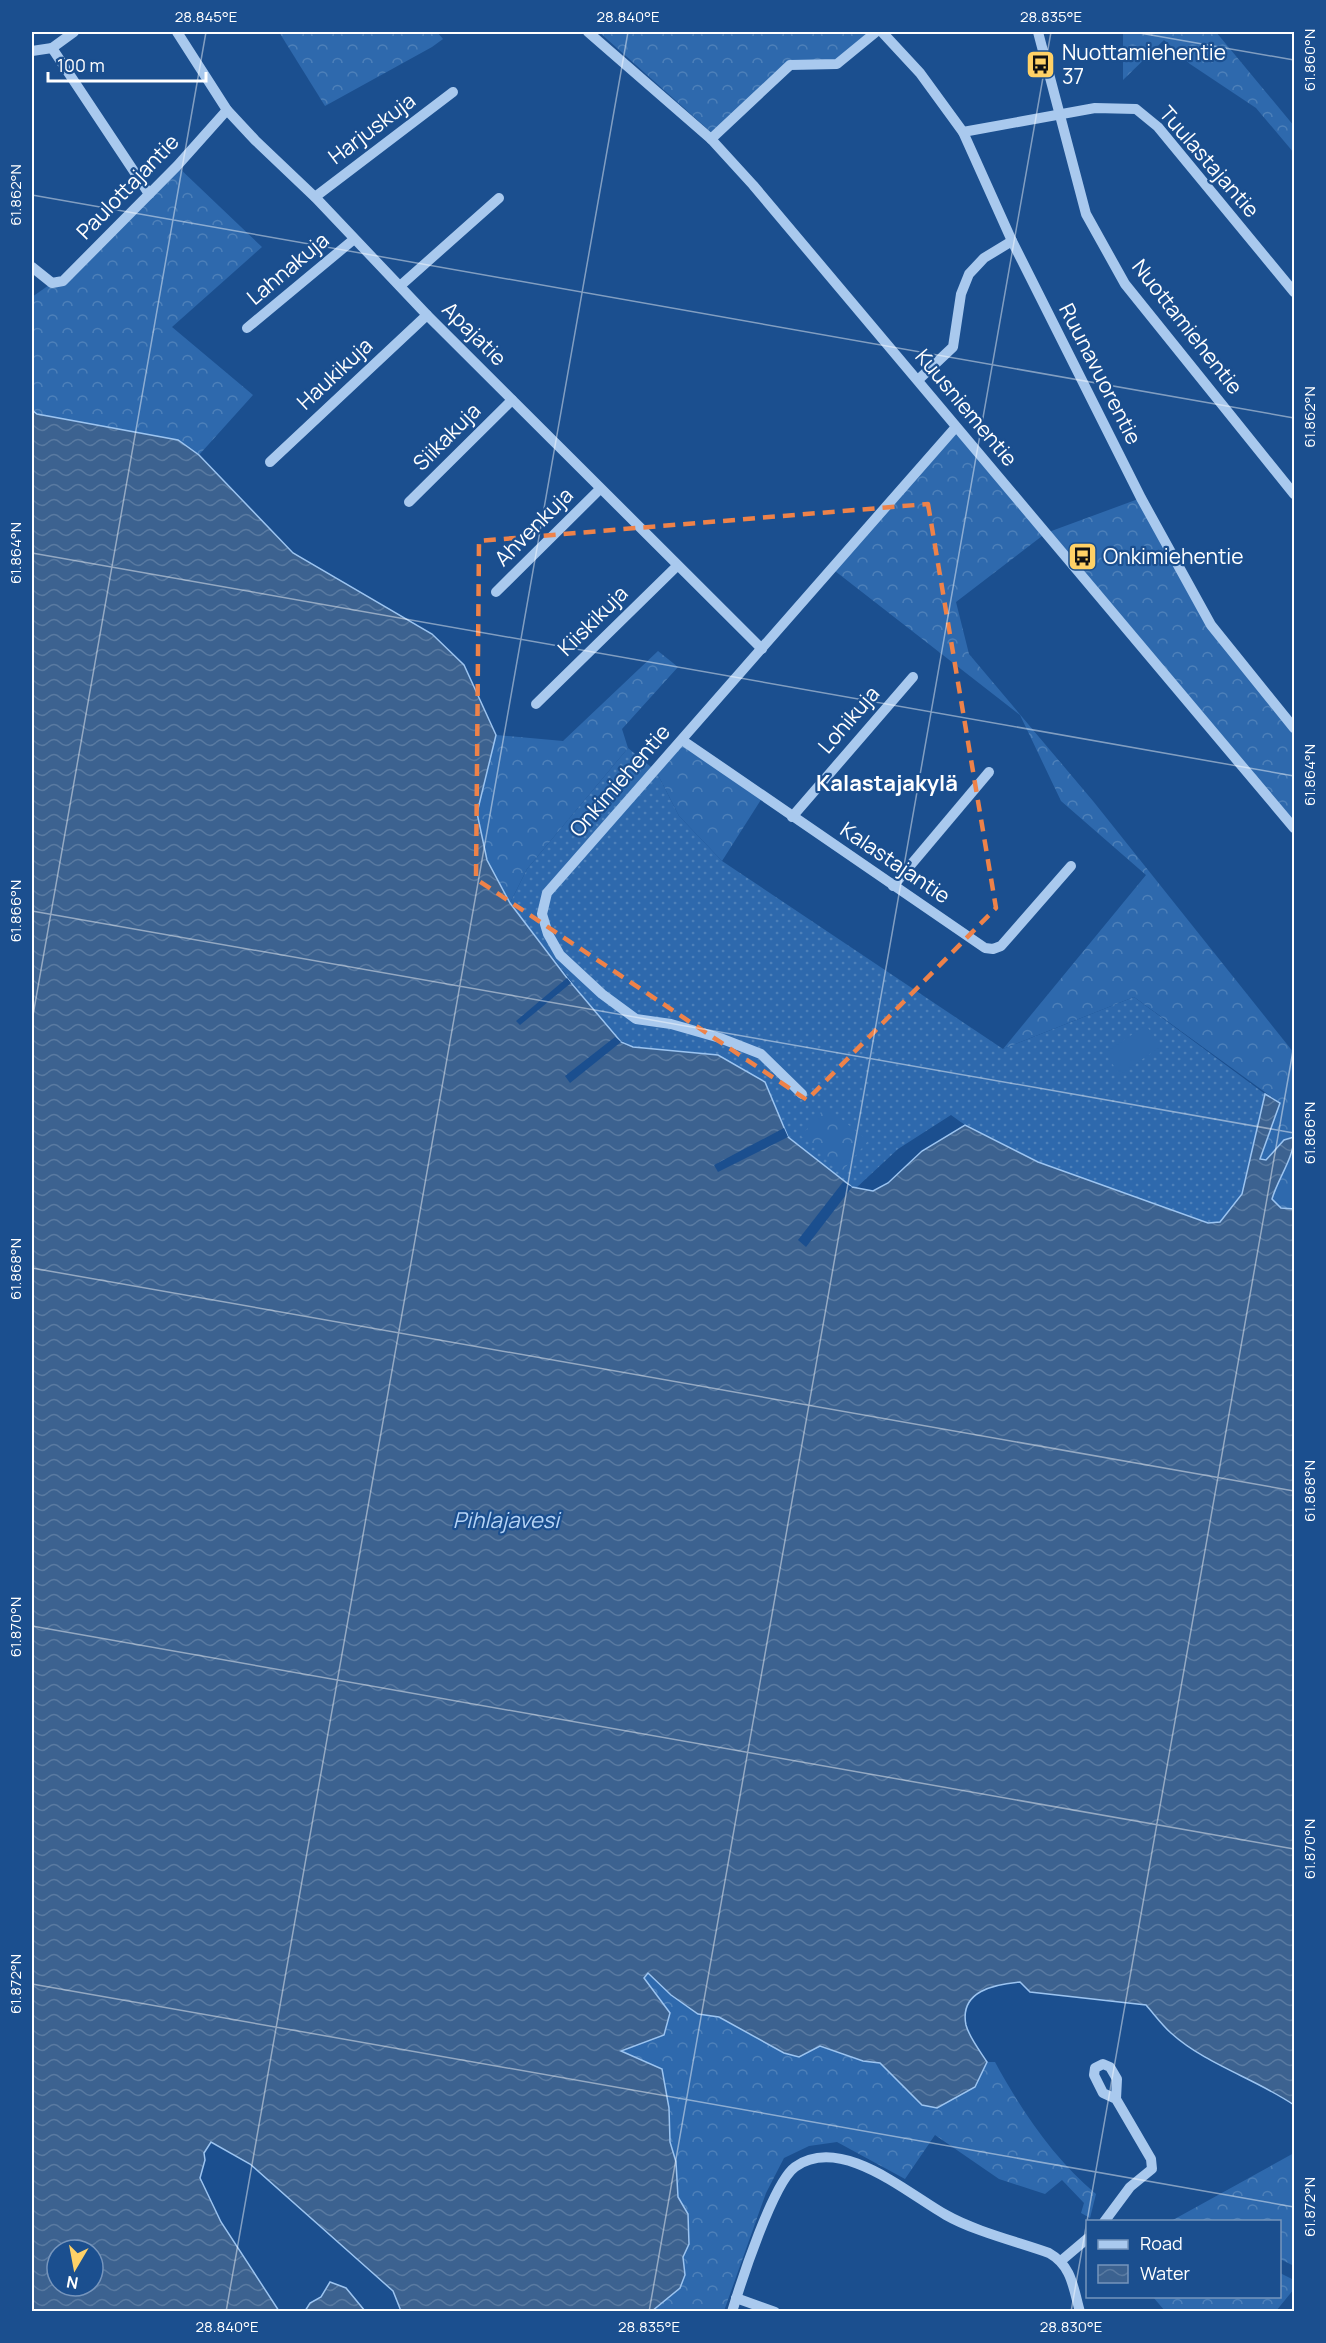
<svg xmlns="http://www.w3.org/2000/svg" width="1326" height="2343" viewBox="0 0 1326 2343" font-family="Manrope,sans-serif">
<style>
.grass{fill:url(#grass-dots)}
.forest{fill:url(#forest-crowns)}
.pitch{fill:#2e69ad}
.water{fill:url(#water-waves);stroke:#9cc4f0;stroke-width:1.5;fill-rule:evenodd}
.pier{fill:#1b4f8f}
.lines{fill:none;stroke-linecap:round;stroke-linejoin:round}
.minor{stroke:#a9c9ee;stroke-width:10}
.marked{fill:none;stroke:#ee8249;stroke-width:4.5;stroke-dasharray:12 8;stroke-linejoin:round}
.ticks{fill:none;stroke:#fff;stroke-width:1.5;stroke-opacity:0.45}
.labels{text-anchor:middle;stroke-width:4.5;stroke-linejoin:round;paint-order:stroke}
.poi-label{font-size:21px;fill:#fff;stroke:#1b4f8f;text-anchor:start}
.street-label{font-size:21px;fill:#fff;stroke:#1b4f8f}
.neighbourhood-label{font-size:22px;font-weight:bold;fill:#fff;stroke:#1b4f8f}
.water-label{font-size:22px;font-style:italic;fill:#b5d3f5;stroke:#1b4f8f}
.neatline{fill:none;stroke:#fff;stroke-width:2}
.ticks-label{font-size:15px;text-anchor:middle;fill:#fff}
</style>
<defs>
<pattern id="grass-dots" width="8" height="8" patternUnits="userSpaceOnUse" patternTransform="scale(1.5)"><rect width="8" height="8" fill="#2e69ad"/><path d="M2 2h.1M6 6h.1" fill="none" stroke="#4d80b9" stroke-width="1.8" stroke-linecap="round"/></pattern>
<pattern id="forest-crowns" width="20" height="18" patternUnits="userSpaceOnUse" patternTransform="scale(1.5)"><rect width="20" height="18" fill="#2e69ad"/><path d="M2 6a3 3 0 1 1 6 0M12 15a3 3 0 1 1 6 0" fill="none" stroke="#4d80b9"/></pattern>
<pattern id="water-waves" width="16" height="10" patternUnits="userSpaceOnUse" patternTransform="scale(1.5)"><rect width="16" height="10" fill="#3c6290"/><path d="M0 5q4-4 8 0t8 0" fill="none" stroke="#597aa1"/></pattern>
</defs>
<rect width="100%" height="100%" fill="#1b4f8f"/>
<path class="grass" d="M628 748 656 771 679 816 722 861 1003 1049 1134 997 1265 1094 1242 1194 1220 1222 1208 1223C1130 1195 1016 1165 951 1115L898 1149 856 1188 852 1187 788 1137 765 1082 718 1055 633 1047 615 1037 510 903 527 869Z"/>
<g class="forest">
<polygon points="279,32 437,32 443,39 432,47 325,106"/>
<polygon points="599,32 876,32 837,64 789,65 712,133"/>
<polygon points="1123,32 1216,32 1294,126 1294,153 1256,108 1190,64 1164,40 1123,80"/>
<polygon points="177,166 262,247 172,327 253,395 199,455 178,440 36,414 32,410 32,297 52,283 63,281"/>
<polygon points="955,428 1046,533 1141,498 1211,625 1294,728 1294,828 1046,533 956,602 969,654 1093,801 1294,1053 1294,1137 1284,1140 1266,1160 1260,1160 1280,1103 1134,997 1003,1049 1146,875 1061,801 1020,715 835,571"/>
<polygon points="658,651 678,667 622,729 628,748 527,869 510,903 487,860 477,813 496,735 563,741"/>
<polygon points="682,740 764,795 722,861 679,816 656,771"/>
<polygon points="826,1106 868,1141 843,1170 801,1136"/>
<polygon points="1294,1150 1294,1209 1281,1208 1272,1199 1279,1177"/>
<path d="M648 1973 698 2014 719 2017 784 2053 799 2057 820 2046 863 2061 880 2063 922 2105 956 2097 975 2087 987 2062H995C1021 2110 1054 2159 1096 2194L1090 2218 1081 2213 1084 2203 1062 2180 1045 2194 999 2179 935 2135 905 2179 837 2142 809 2146 784 2158 766 2193 724 2311H652L680 2288 685 2275 683 2257 689 2244 688 2214 678 2197 676 2162 670 2142 669 2108 662 2069 620 2051 664 2035 670 2013 644 1978Z"/>
<polygon points="1294,2153 1294,2266 1280,2259 1280,2222 1171,2221"/>
<polygon points="1280,2273 1294,2280 1294,2289 1276,2311 1165,2311 1153,2297 1280,2296"/>
</g>
<polygon class="pitch" points="1146,1025 1161,1046 1120,1075 1105,1053"/>
<g class="water">
<path d="M32 410 37 414 178 440 199 455 293 553 432 634 464 665 496 735 477 813 487 860 510 903 567 978 621 1042 633 1047 718 1055 765 1082 788 1137 852 1187 873 1191 888 1183 922 1151 965 1125 1038 1162 1208 1223 1220 1222 1242 1194 1265 1094 1280 1103 1260 1159 1266 1160 1284 1140 1294 1137C1294 1158 1278 1178 1272 1199L1281 1208 1294 1209V2105C1256 2079 1205 2064 1171 2033 1162 2025 1154 2014 1146 2005L1030 1992 1020 1982C995 1984 959 1991 966 2025 969 2037 980 2051 987 2062L975 2087 937 2108 922 2105 880 2063 863 2061 820 2046 799 2057 784 2053 719 2017 698 2014 671 1995 648 1973 644 1978 670 2013 664 2035 621 2051 662 2069 669 2108 670 2142 676 2162 678 2197 688 2214 689 2244 683 2257 685 2275 680 2288 652 2311H401L393 2291 375 2275 250 2164 211 2142 204 2153 205 2160 200 2178 221 2222 279 2311H32ZM57 2250H93V2286H57Z"/>
<polygon points="330,2282 346,2288 365,2311 305,2311 310,2303 321,2297"/>
</g>
<g class="pier">
<polygon points="567,978 571,983 520,1025 516,1021"/>
<polygon points="615,1037 621,1042 570,1083 565,1076"/>
<polygon points="784,1128 788,1137 718,1172 714,1165"/>
<polygon points="843,1182 852,1187 806,1247 798,1240"/>
</g>
<g class="lines">
<g class="minor">
<polyline points="177,32 227,110 255,140 315,197 427,315 762,649"/>
<polyline points="588,32 711,139 753,185 1294,828"/>
<polyline points="882,32 920,73 963,132 1012,241 1141,498 1211,625 1294,728"/>
<polyline points="1038,32 1086,214 1125,284 1294,494"/>
<polyline points="52,48 149,194"/>
<polyline points="32,51 52,48 74,32"/>
<polyline points="963,132 1095,108 1136,109 1158,127 1294,292"/>
<polyline points="711,139 790,65 837,64 876,32"/>
<polyline points="315,197 453,92"/>
<polyline points="32,267 52,283 63,281 177,166 227,110"/>
<polyline points="400,286 499,198"/>
<polyline points="247,328 353,240"/>
<polyline points="918,380 953,347 961,294 969,274 984,258 1012,241"/>
<polyline points="270,462 427,315"/>
<polyline points="409,502 512,400"/>
<polyline points="496,592 600,489"/>
<polyline points="536,704 677,566"/>
<polyline points="682,740 985,948 993,949 1001,946 1071,866"/>
<polyline points="792,817 913,677"/>
<polyline points="893,886 989,772"/>
<polyline points="802,1094 761,1054 720,1038 671,1024 636,1019 602,994 560,955 548,934 542,914 547,893 955,428"/>
<polyline points="1104,2222 1130,2187 1152,2169 1151,2159 1116,2099 1103,2093 1094,2075 1095,2068 1103,2064 1110,2067 1117,2079 1116,2099"/>
<polyline points="1062,2260 1088,2238"/>
<polyline points="736,2298 775,2312"/>
<path d="M732 2312C741 2282 773 2183 795 2167 841 2134 908 2194 946 2215 974 2231 1018 2242 1049 2253 1072 2266 1073 2287 1080 2312"/>
</g>
</g>
<path class="marked" d="M928 504 996 908 807 1100 476 879 479 541Z"/>
<path class="ticks" d="M1134 32 1294 60M32 195 1294 418M32 553 1294 776M32 911 1294 1133M32 1021 206 32M32 1268 1294 1491M32 1626 1294 1849M32 1984 1294 2207M226 2312 628 32M649 2312 1051 32M1071 2312 1294 1045"/>
<defs>
<symbol id="bus-square" viewBox="-11 -11 22 22"><rect x="-9" y="-9" width="18" height="18" rx="4" fill="#ffd166" stroke="#1b4f8f"/><path d="M-5-6H5V4H4V6H2V4H-2V6H-4V4H-5ZM-3.5-4V0h7V-4ZM-3.5 1.2v1.5H-2V1.2ZM2 1.2v1.5H3.5V1.2Z" fill="#111"/></symbol>
</defs>
<g fill-rule="evenodd">
<use href="#bus-square" x="1024" y="48" width="33" height="33"/>
<use href="#bus-square" x="1066" y="540" width="33" height="33"/>
</g>
<g class="labels">
<g class="poi-label">
<text x="1062" y="60">Nuottamiehentie<tspan x="1062" dy="24">37</tspan></text>
<text x="1103" y="564">Onkimiehentie</text>
</g>
<g class="street-label">
<text transform="translate(372 129) rotate(-37)" y="7">Harjuskuja</text>
<text transform="translate(1209 162) rotate(49)" y="7">Tuulastajantie</text>
<text transform="translate(128 187) rotate(-46)" y="7">Paulottajantie</text>
<text transform="translate(288 269) rotate(-40)" y="7">Lahnakuja</text>
<text transform="translate(1187 327) rotate(52)" y="7">Nuottamiehentie</text>
<text transform="translate(474 334) rotate(45)" y="7">Apajatie</text>
<text transform="translate(335 374) rotate(-43)" y="7">Haukikuja</text>
<text transform="translate(1100 374) rotate(63)" y="7">Ruunavuorentie</text>
<text transform="translate(966 408) rotate(50)" y="7">Kuusniementie</text>
<text transform="translate(447 437) rotate(-45)" y="7">Siikakuja</text>
<text transform="translate(534 527) rotate(-45)" y="7">Ahvenkuja</text>
<text transform="translate(593 621) rotate(-45)" y="7">Kiiskikuja</text>
<text transform="translate(849 720) rotate(-49)" y="7">Lohikuja</text>
<text transform="translate(620 781) rotate(-49)" y="7">Onkimiehentie</text>
<text transform="translate(895 863) rotate(34)" y="7">Kalastajantie</text>
</g>
<g class="neighbourhood-label">
<text x="887" y="791">Kalastajakylä</text>
</g>
<g class="water-label">
<text x="506" y="1528">Pihlajavesi</text>
</g>
</g>
<rect width="1326" height="2343" fill="none" stroke="#1b4f8f" stroke-width="66"/>
<rect x="1086" y="2220" width="195" height="78" fill="#1b4f8f" stroke="#7695bc" stroke-width="1.5"/>
<rect x="1098" y="2240" width="30" height="9" fill="#a9c9ee" stroke="#7695bc" stroke-width="1.5"/>
<text x="1140" y="2250" font-size="18" fill="#ffffff">Road</text>
<rect x="1098" y="2265" width="30" height="18" fill="url(#water-waves)" stroke="#7695bc" stroke-width="1.5"/>
<text x="1140" y="2280" font-size="18" fill="#ffffff">Water</text>
<g transform="translate(75 2268) rotate(190)"><circle r="28" fill="#1b4f8f" stroke="#7695bc" stroke-width="1.5"/>
<path d="M0-4.5L10 22L0 15L-10 22Z" fill="#ffd166"/>
<text y="-9" font-size="16" font-weight="bold" text-anchor="middle" fill="#ffffff">N</text>
</g>
<path d="M48 72v9h158v-9" fill="none" stroke="#ffffff" stroke-width="3"/>
<text x="57" y="72" font-size="18" fill="#ffffff" stroke="#1b4f8f" stroke-width="4.5" paint-order="stroke">100 m</text>
<rect x="33" y="33" width="1260" height="2277" class="neatline"/>
<g class="ticks-label">
<text x="206" y="22">28.845°E</text>
<text x="628" y="22">28.840°E</text>
<text x="1051" y="22">28.835°E</text>
<text transform="translate(1310 60) rotate(-90)" y="5">61.860°N</text>
<text transform="translate(16 195) rotate(-90)" y="5">61.862°N</text>
<text transform="translate(1310 417) rotate(-90)" y="5">61.862°N</text>
<text transform="translate(16 553) rotate(-90)" y="5">61.864°N</text>
<text transform="translate(1310 775) rotate(-90)" y="5">61.864°N</text>
<text transform="translate(16 911) rotate(-90)" y="5">61.866°N</text>
<text transform="translate(1310 1133) rotate(-90)" y="5">61.866°N</text>
<text transform="translate(16 1269) rotate(-90)" y="5">61.868°N</text>
<text transform="translate(1310 1491) rotate(-90)" y="5">61.868°N</text>
<text transform="translate(16 1627) rotate(-90)" y="5">61.870°N</text>
<text transform="translate(1310 1849) rotate(-90)" y="5">61.870°N</text>
<text transform="translate(16 1984) rotate(-90)" y="5">61.872°N</text>
<text transform="translate(1310 2207) rotate(-90)" y="5">61.872°N</text>
<text x="227" y="2332">28.840°E</text>
<text x="649" y="2332">28.835°E</text>
<text x="1071" y="2332">28.830°E</text>
</g>
</svg>
